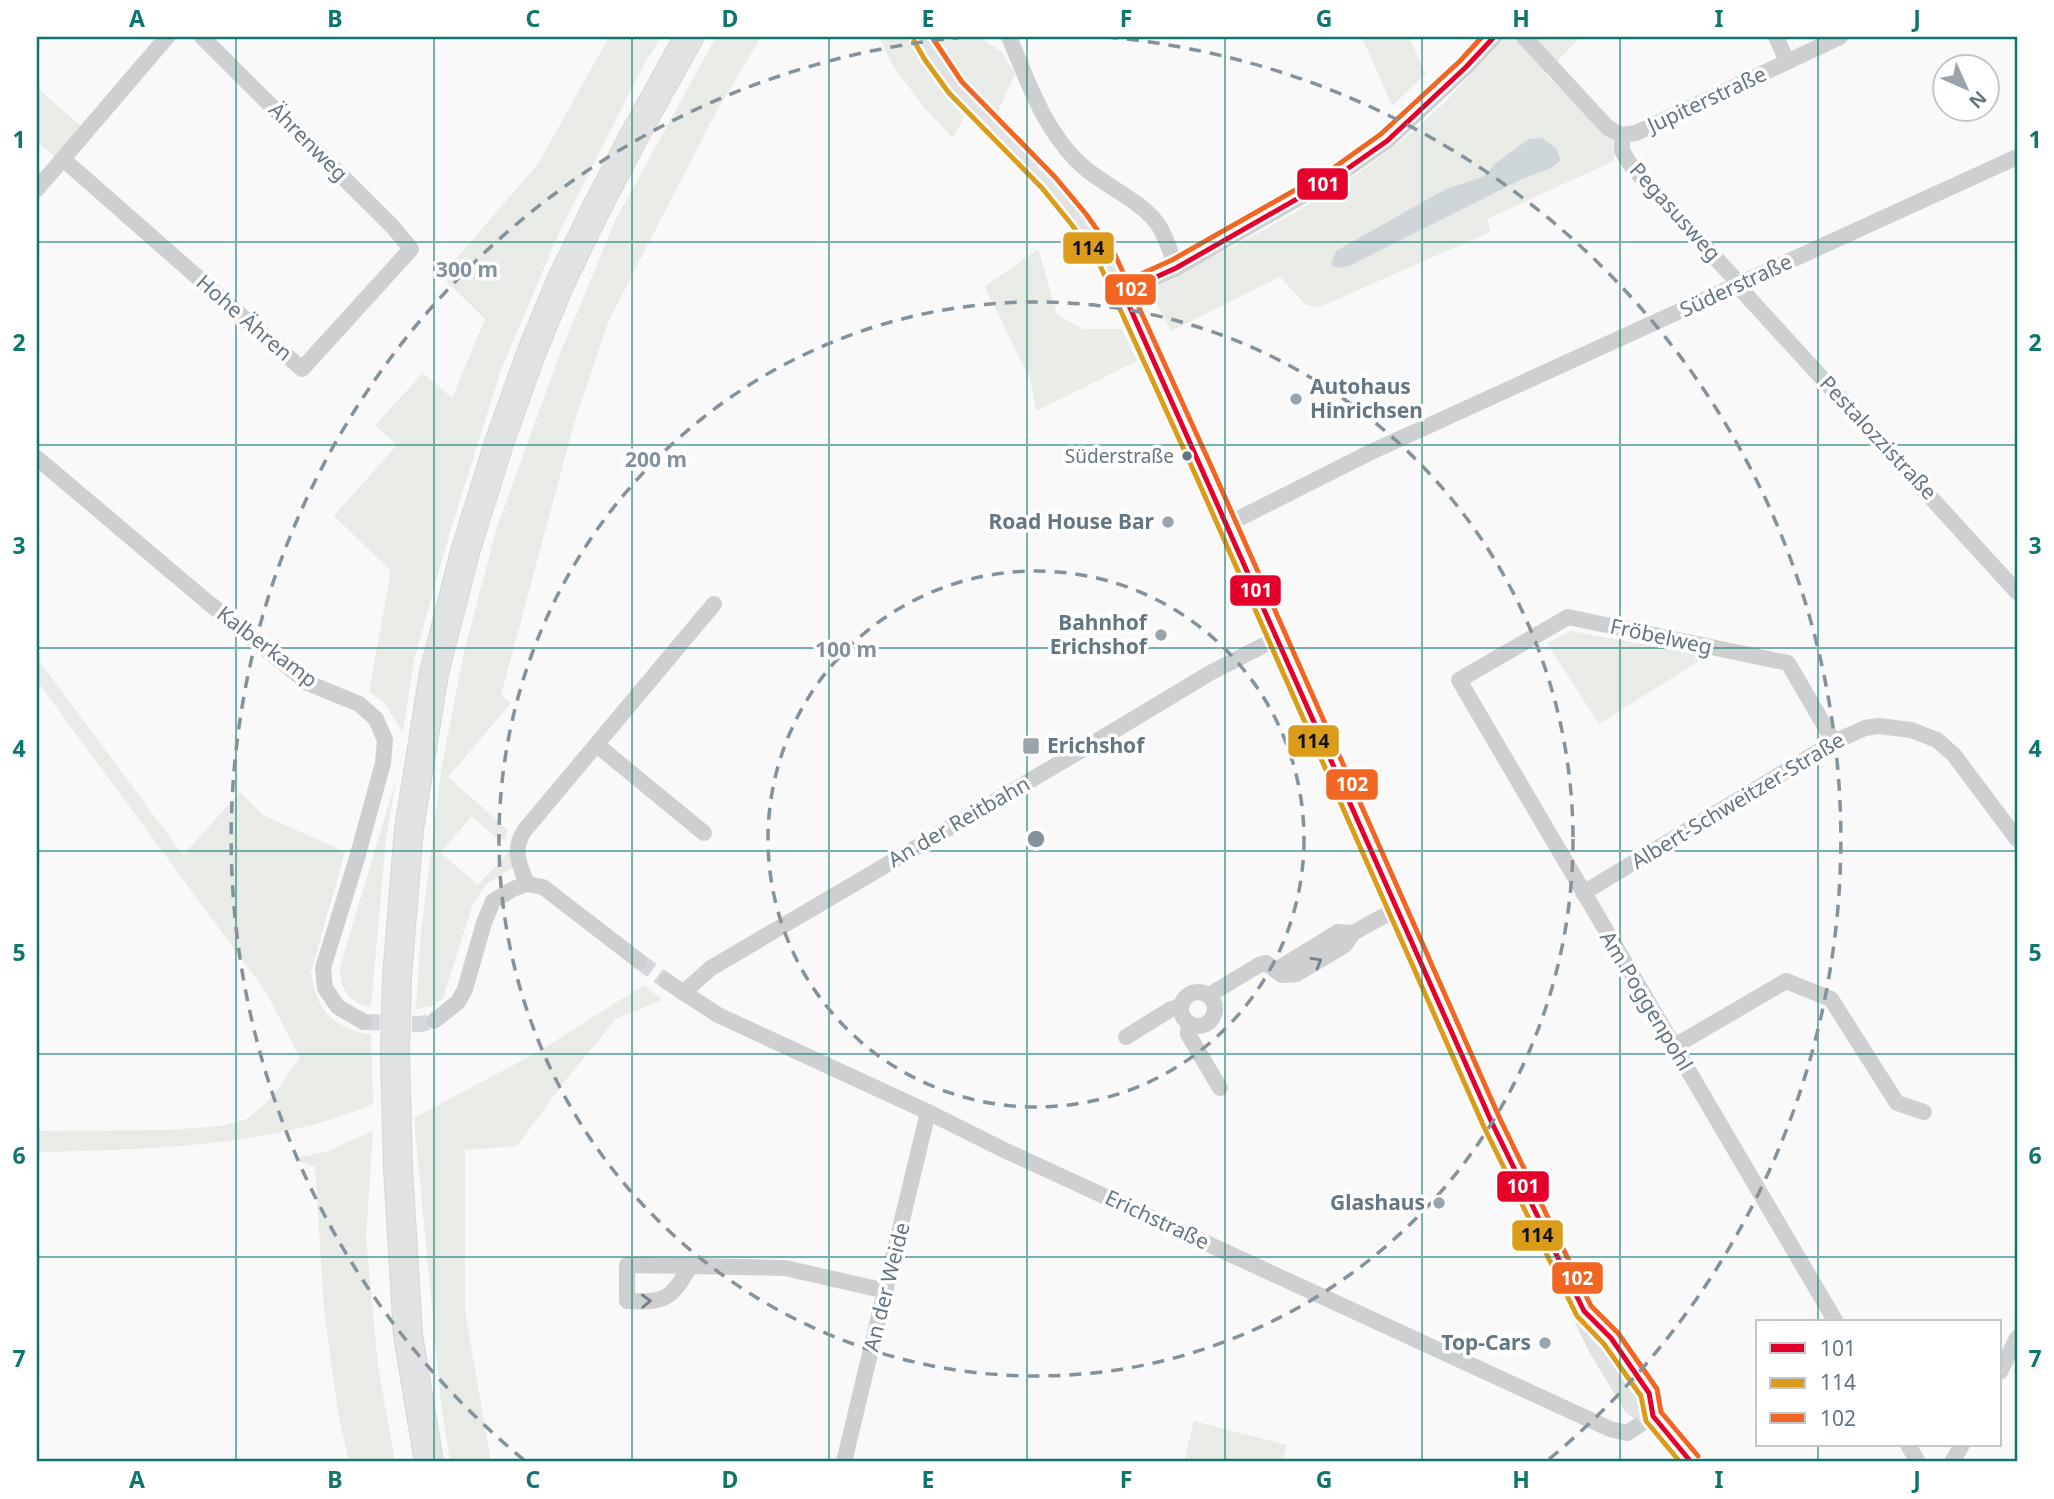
<svg xmlns="http://www.w3.org/2000/svg" width="2054" height="1499" viewBox="0 0 2054 1499" font-family="'Noto Sans',sans-serif">
<style>
.green{fill:#e8ebe6}
.water{fill:#ced6d9}
.lines{fill:none;stroke-linecap:round;stroke-linejoin:round}
.street-tunnel{stroke:#d4d8dc;stroke-width:16;stroke-dasharray:16 8;stroke-linecap:butt}
.secondary-casing{stroke:#d5d6d7;stroke-width:24}
.highway-casing{stroke:#d5d6d6;stroke-width:30}
.street{stroke:#cecfd0;stroke-width:16}
.secondary{stroke:#e1e2e2;stroke-width:23}
.highway{stroke:#e1e2e2;stroke-width:28}
.bus-1-casing{stroke:#fff;stroke-width:10}
.bus-2-casing{stroke:#fff;stroke-width:10}
.bus-3-casing{stroke:#fff;stroke-width:10}
.bus-1{stroke:#e4002b;stroke-width:5}
.bus-2{stroke:#da9c1a;stroke-width:5}
.bus-3{stroke:#f26522;stroke-width:5}
.oneway{stroke:#707f8b}
.grid{fill:none;stroke:#0f766e;stroke-width:2;stroke-opacity:0.55}
.ring{fill:none;stroke:#84929c;stroke-width:3.5;stroke-dasharray:12 9}
.poi-dot{fill:#99a4ac;stroke:#fff;stroke-width:2.5}
.bus-dot{fill:#657683;stroke:#fff;stroke-width:2.5}
.labels{text-anchor:middle;stroke-width:7;stroke-linejoin:round;paint-order:stroke}
.bus-label{font-size:19px;fill:#657683;stroke:#fff;text-anchor:end}
.street-label{font-size:21px;fill:#657683;stroke:#fff}
.poi-label{font-size:21px;font-weight:bold;fill:#657683;stroke:#fff;text-anchor:end}
.centre{fill:#84929c;stroke:#fff;stroke-width:3.5}
.ring-label{font-size:21px;text-anchor:middle;font-weight:bold;fill:#84929c;stroke:#fff;stroke-width:7;stroke-linejoin:round;paint-order:stroke}
.line-badge{stroke:#fff;stroke-width:2.5}
.badge-label{font-size:19px;text-anchor:middle;font-weight:bold;fill:#fff}
.pale-badge-label{font-size:19px;text-anchor:middle;font-weight:bold;fill:#111}
.neatline{fill:none;stroke:#0f766e;stroke-width:2.5}
.grid-label{font-size:23px;text-anchor:middle;font-weight:bold;fill:#0f766e}
</style>
<rect width="100%" height="100%" fill="#f9f9f9"/>
<g class="green">
<polygon points="609,37 661,37 642,68 561,228 501,370 450,532 414,660 403,732 383,701 369,692 391,571 334,516 397,445 375,425 423,373 452,398 485,319 441,276 538,164"/>
<polygon points="716,37 761,37 714,116 609,320 575,420 501,695 511,703 448,777 508,830 505,839 498,840 472,816 441,853 478,885 509,851 513,868 486,884 473,904 443,998 433,1006 416,1009 421,931 441,771 464,652 497,527 559,356 616,219"/>
<path d="M879 37H907C923 66 941 92 964 117L953 138 924 107 893 66Z"/>
<polygon points="936,37 979,37 1003,53 1015,74 997,114 948,57"/>
<polygon points="1362,37 1409,37 1426,74 1392,106"/>
<path d="M1503 37H1580L1545 74 1613 139 1614 161 1487 219 1490 232 1317 308 1305 304 1280 277 1171 331 1148 289C1237 245 1329 200 1406 137 1442 107 1474 73 1503 37Z"/>
<polygon points="37,88 81,126 55,157 37,141"/>
<polygon points="1038,249 1057,314 1082,329 1122,329 1137,361 1036,411 1030,379 985,287"/>
<polygon points="1571,631 1707,656 1599,724 1547,643"/>
<path d="M37 658 183 855 240 792 263 815 345 852 311 972C316 1011 332 1027 371 1035L373 1104C357 1110 340 1117 323 1122 230 1148 132 1150 37 1152V1131L168 1130 221 1126 247 1119 270 1099 300 1058 266 992 37 681Z"/>
<path d="M396 780 386 839 371 1007C349 1003 340 989 340 967Z"/>
<polygon points="644,985 662,1000 616,1019 564,1082 517,1146 465,1150 465,1311 491,1462 450,1462 441,1403 414,1118 536,1053"/>
<polygon points="373,1131 366,1237 378,1366 395,1462 349,1462 338,1413 324,1309 315,1167 292,1159 328,1151"/>
<polygon points="1194,1421 1287,1445 1282,1462 1184,1462"/>
</g>
<polygon class="water" points="1542,138 1556,148 1561,160 1549,169 1522,179 1349,266 1337,268 1331,264 1336,251 1446,189 1483,177 1496,163 1529,139"/>
<g class="lines">
<g class="street-tunnel">
<polyline points="639,961 666,981"/>
<polyline points="364,1022 420,1024 434,1021"/>
</g>
<defs>
<g id="secondary">
<path d="M922 37C947 86 987 121 1026 159 1057 190 1083 223 1107 259L1204 472 1492 1123 1600 1346 1635 1404 1653 1416 1691 1462"/>
<polyline points="1624,1358 1649,1393 1653,1416"/>
</g>
<polyline id="highway" points="429,1462 408,1335 398,1168 395,1053 397,977 409,829 434,673 465,552 500,440 532,351 561,281 595,211 633,138 689,37"/>
</defs>
<use href="#secondary" class="secondary-casing"/>
<use href="#highway" class="highway-casing"/>
<g class="street">
<path d="M1009 37C1027 79 1043 127 1076 160 1100 185 1136 196 1157 223 1166 235 1171 254 1176 268"/>
<polyline points="1524,37 1608,128 1622,135 1636,133 1840,37"/>
<polyline points="1776,37 1787,61"/>
<polyline points="1622,135 1622,151 1632,167 1733,277 1737,285 2017,592"/>
<polyline points="63,159 302,369 411,249 393,227 202,37"/>
<polyline points="37,189 167,37"/>
<polyline points="1123,292 1176,268 1337,176 1387,141 1466,67 1494,37"/>
<polyline points="37,458 205,600 308,683 359,704 376,719 385,740 383,763 357,858 323,968 325,988 338,1007 364,1022"/>
<polyline points="1228,524 1371,452 2017,157"/>
<polyline points="1834,742 1788,663 1568,617 1459,680 1836,1322"/>
<polyline points="597,745 704,833"/>
<path d="M527 884C519 863 512 851 524 831L714 604"/>
<polyline points="1583,893 1834,742 1865,728 1879,726 1911,730 1937,740 1954,755 2017,839"/>
<polyline points="1276,970 1338,932 1353,933"/>
<polyline points="666,981 718,1015 928,1112 1004,1150 1610,1429 1627,1433 1653,1416"/>
<circle cx="1198" cy="1009" r="17"/>
<polyline points="683,993 711,968 1087,747 1210,673 1278,638"/>
<polyline points="1209,995 1259,965 1266,963 1282,975 1296,974 1345,945 1353,933 1398,908"/>
<polyline points="434,1021 458,1002 465,989 484,923 493,901 513,889 527,884 543,887 639,961"/>
<polyline points="1189,1024 1188,1034 1220,1088"/>
<polyline points="1126,1037 1171,1009 1180,1006"/>
<polyline points="1673,1047 1786,981 1831,999 1897,1103 1924,1112"/>
<path d="M690 1266 627 1265V1301C665 1303 672 1299 690 1266L785 1268 886 1291"/>
<polyline points="2000,1372 2017,1338"/>
<polyline points="1908,1445 1918,1462"/>
<polyline points="844,1462 928,1112"/>
<polyline points="1952,1462 1962,1445"/>
</g>
<use href="#secondary" class="secondary"/>
<use href="#highway" class="highway"/>
<defs>
<g id="bus-1">
<polyline points="1123,292 1492,1123 1584,1311 1611,1338 1649,1393 1653,1416 1691,1462"/>
<polyline points="1123,292 1176,268 1337,176 1387,141 1466,67 1494,37"/>
</g>
<polyline id="bus-2" points="914,41 925,60 949,93 1042,188 1072,225 1099,263 1196,476 1484,1127 1577,1316 1604,1344 1641,1396 1646,1421 1680,1462"/>
<g id="bus-3">
<polyline points="932,37 962,82 1055,177 1086,214 1115,255 1212,468 1500,1119 1591,1306 1618,1333 1657,1389 1661,1412 1698,1456"/>
<polyline points="1119,284 1172,260 1332,169 1381,134 1460,61 1482,37"/>
</g>
</defs>
<use href="#bus-1" class="bus-1-casing"/>
<use href="#bus-2" class="bus-2-casing"/>
<use href="#bus-3" class="bus-3-casing"/>
<use href="#bus-1" class="bus-1"/>
<use href="#bus-2" class="bus-2"/>
<use href="#bus-3" class="bus-3"/>
</g>
<defs><path id="oneway-chevron" d="M-2-3.5L2.5 0L-2 3.5" fill="none" stroke-width="1.6" stroke-linecap="round" stroke-linejoin="round" transform="scale(1.75)"/></defs>
<g class="oneway">
<use href="#oneway-chevron" transform="translate(1317 962) rotate(-30)"/>
<use href="#oneway-chevron" transform="translate(646 1301) rotate(-2)"/>
</g>
<path class="grid" d="M236 37V1462M434 37V1462M632 37V1462M829 37V1462M1027 37V1462M1225 37V1462M1422 37V1462M1620 37V1462M1818 37V1322M37 242H2017M37 445H2017M37 648H2017M37 851H2017M37 1054H2017M37 1257H2017M1818 1445V1462"/>
<g class="ring">
<circle cx="1036" cy="839" r="268"/>
<circle cx="1036" cy="839" r="537"/>
<path d="M524 1460A805 805 0 0 1 966 37M1106 37A805 805 0 0 1 1548 1460"/>
</g>
<g class="poi-dot">
<circle cx="1296" cy="399" r="7"/>
<circle cx="1168" cy="522" r="7"/>
<circle cx="1161" cy="635" r="7"/>
<rect x="1022" y="737" width="18" height="18" rx="3.5"/>
<circle cx="1439" cy="1203" r="7"/>
<circle cx="1545" cy="1343" r="7"/>
</g>
<circle class="bus-dot" cx="1187" cy="456" r="6"/>
<g class="labels">
<g class="bus-label">
<text x="1174" y="463">Süderstraße</text>
</g>
<g class="street-label">
<text transform="translate(1707 100) rotate(-25)" y="7">Jupiterstraße</text>
<text transform="translate(308 142) rotate(45)" y="7">Ährenweg</text>
<text transform="translate(1675 212) rotate(48)" y="7">Pegasusweg</text>
<text transform="translate(1736 286) rotate(-25)" y="7">Süderstraße</text>
<text transform="translate(244 318) rotate(41)" y="7">Hohe Ähren</text>
<text transform="translate(1878 438) rotate(47)" y="7">Pestalozzistraße</text>
<text transform="translate(1661 637) rotate(12)" y="7">Fröbelweg</text>
<text transform="translate(267 647) rotate(37)" y="7">Kalberkamp</text>
<text transform="translate(1738 801) rotate(-31)" y="7">Albert-Schweitzer-Straße</text>
<text transform="translate(959 822) rotate(-30)" y="7">An der Reitbahn</text>
<text transform="translate(1646 1001) rotate(59)" y="7">Am Poggenpohl</text>
<text transform="translate(1157 1220) rotate(25)" y="7">Erichstraße</text>
<text transform="translate(887 1287) rotate(-76)" y="7">An der Weide</text>
</g>
<g class="poi-label">
<text x="1310" y="394" text-anchor="start">Autohaus<tspan x="1310" dy="24">Hinrichsen</tspan></text>
<text x="1154" y="529">Road House Bar</text>
<text x="1147" y="630">Bahnhof<tspan x="1147" dy="24">Erichshof</tspan></text>
<text x="1047" y="753" text-anchor="start">Erichshof</text>
<text x="1425" y="1210">Glashaus</text>
<text x="1531" y="1350">Top-Cars</text>
</g>
</g>
<circle cx="1036" cy="839" r="10" class="centre"/>
<g class="ring-label">
<text x="467" y="277">300 m</text>
<text x="656" y="467">200 m</text>
<text x="846" y="657">100 m</text>
</g>
<g class="line-badge">
<rect x="1296" y="167" width="53" height="34" rx="7" fill="#e4002b"/>
<rect x="1062" y="231" width="53" height="34" rx="7" fill="#da9c1a"/>
<rect x="1104" y="273" width="53" height="33" rx="7" fill="#f26522"/>
<rect x="1229" y="574" width="53" height="33" rx="7" fill="#e4002b"/>
<rect x="1287" y="724" width="53" height="34" rx="7" fill="#da9c1a"/>
<rect x="1325" y="768" width="54" height="33" rx="7" fill="#f26522"/>
<rect x="1496" y="1170" width="54" height="33" rx="7" fill="#e4002b"/>
<rect x="1511" y="1219" width="53" height="33" rx="7" fill="#da9c1a"/>
<rect x="1551" y="1261" width="53" height="34" rx="7" fill="#f26522"/>
</g>
<g class="badge-label">
<text x="1323" y="191">101</text>
<text x="1131" y="296">102</text>
<text x="1256" y="597">101</text>
<text x="1352" y="791">102</text>
<text x="1523" y="1193">101</text>
<text x="1577" y="1285">102</text>
</g>
<g class="pale-badge-label">
<text x="1088" y="255">114</text>
<text x="1313" y="748">114</text>
<text x="1537" y="1242">114</text>
</g>
<rect width="2054" height="1499" fill="none" stroke="#ffffff" stroke-width="77"/>
<rect x="1756" y="1320" width="245" height="126" fill="#ffffff" stroke="#c1c8cd" stroke-width="2"/>
<rect x="1770" y="1343" width="35" height="10" fill="#e4002b" stroke="#c1c8cd" stroke-width="2"/>
<text x="1820" y="1356" font-size="21" fill="#657683">101</text>
<rect x="1770" y="1378" width="35" height="10" fill="#da9c1a" stroke="#c1c8cd" stroke-width="2"/>
<text x="1820" y="1390" font-size="21" fill="#657683">114</text>
<rect x="1770" y="1413" width="35" height="10" fill="#f26522" stroke="#c1c8cd" stroke-width="2"/>
<text x="1820" y="1426" font-size="21" fill="#657683">102</text>
<g transform="translate(1966 88) rotate(135)"><circle r="33" fill="#ffffff" stroke="#c1c8cd" stroke-width="2"/>
<path d="M0-5L12 26L0 18L-12 26Z" fill="#99a4ac"/>
<text y="-10" font-size="19" font-weight="bold" text-anchor="middle" fill="#657683">N</text>
</g>
<rect x="38" y="38" width="1978" height="1422" class="neatline"/>
<g class="grid-label">
<text x="137" y="27">A</text>
<text x="335" y="27">B</text>
<text x="533" y="27">C</text>
<text x="730" y="27">D</text>
<text x="928" y="27">E</text>
<text x="1126" y="27">F</text>
<text x="1324" y="27">G</text>
<text x="1521" y="27">H</text>
<text x="1719" y="27">I</text>
<text x="1917" y="27">J</text>
<text x="19" y="148">1</text>
<text x="2035" y="148">1</text>
<text x="19" y="351">2</text>
<text x="2035" y="351">2</text>
<text x="19" y="554">3</text>
<text x="2035" y="554">3</text>
<text x="19" y="757">4</text>
<text x="2035" y="757">4</text>
<text x="19" y="961">5</text>
<text x="2035" y="961">5</text>
<text x="19" y="1164">6</text>
<text x="2035" y="1164">6</text>
<text x="19" y="1367">7</text>
<text x="2035" y="1367">7</text>
<text x="137" y="1488">A</text>
<text x="335" y="1488">B</text>
<text x="533" y="1488">C</text>
<text x="730" y="1488">D</text>
<text x="928" y="1488">E</text>
<text x="1126" y="1488">F</text>
<text x="1324" y="1488">G</text>
<text x="1521" y="1488">H</text>
<text x="1719" y="1488">I</text>
<text x="1917" y="1488">J</text>
</g>
</svg>
